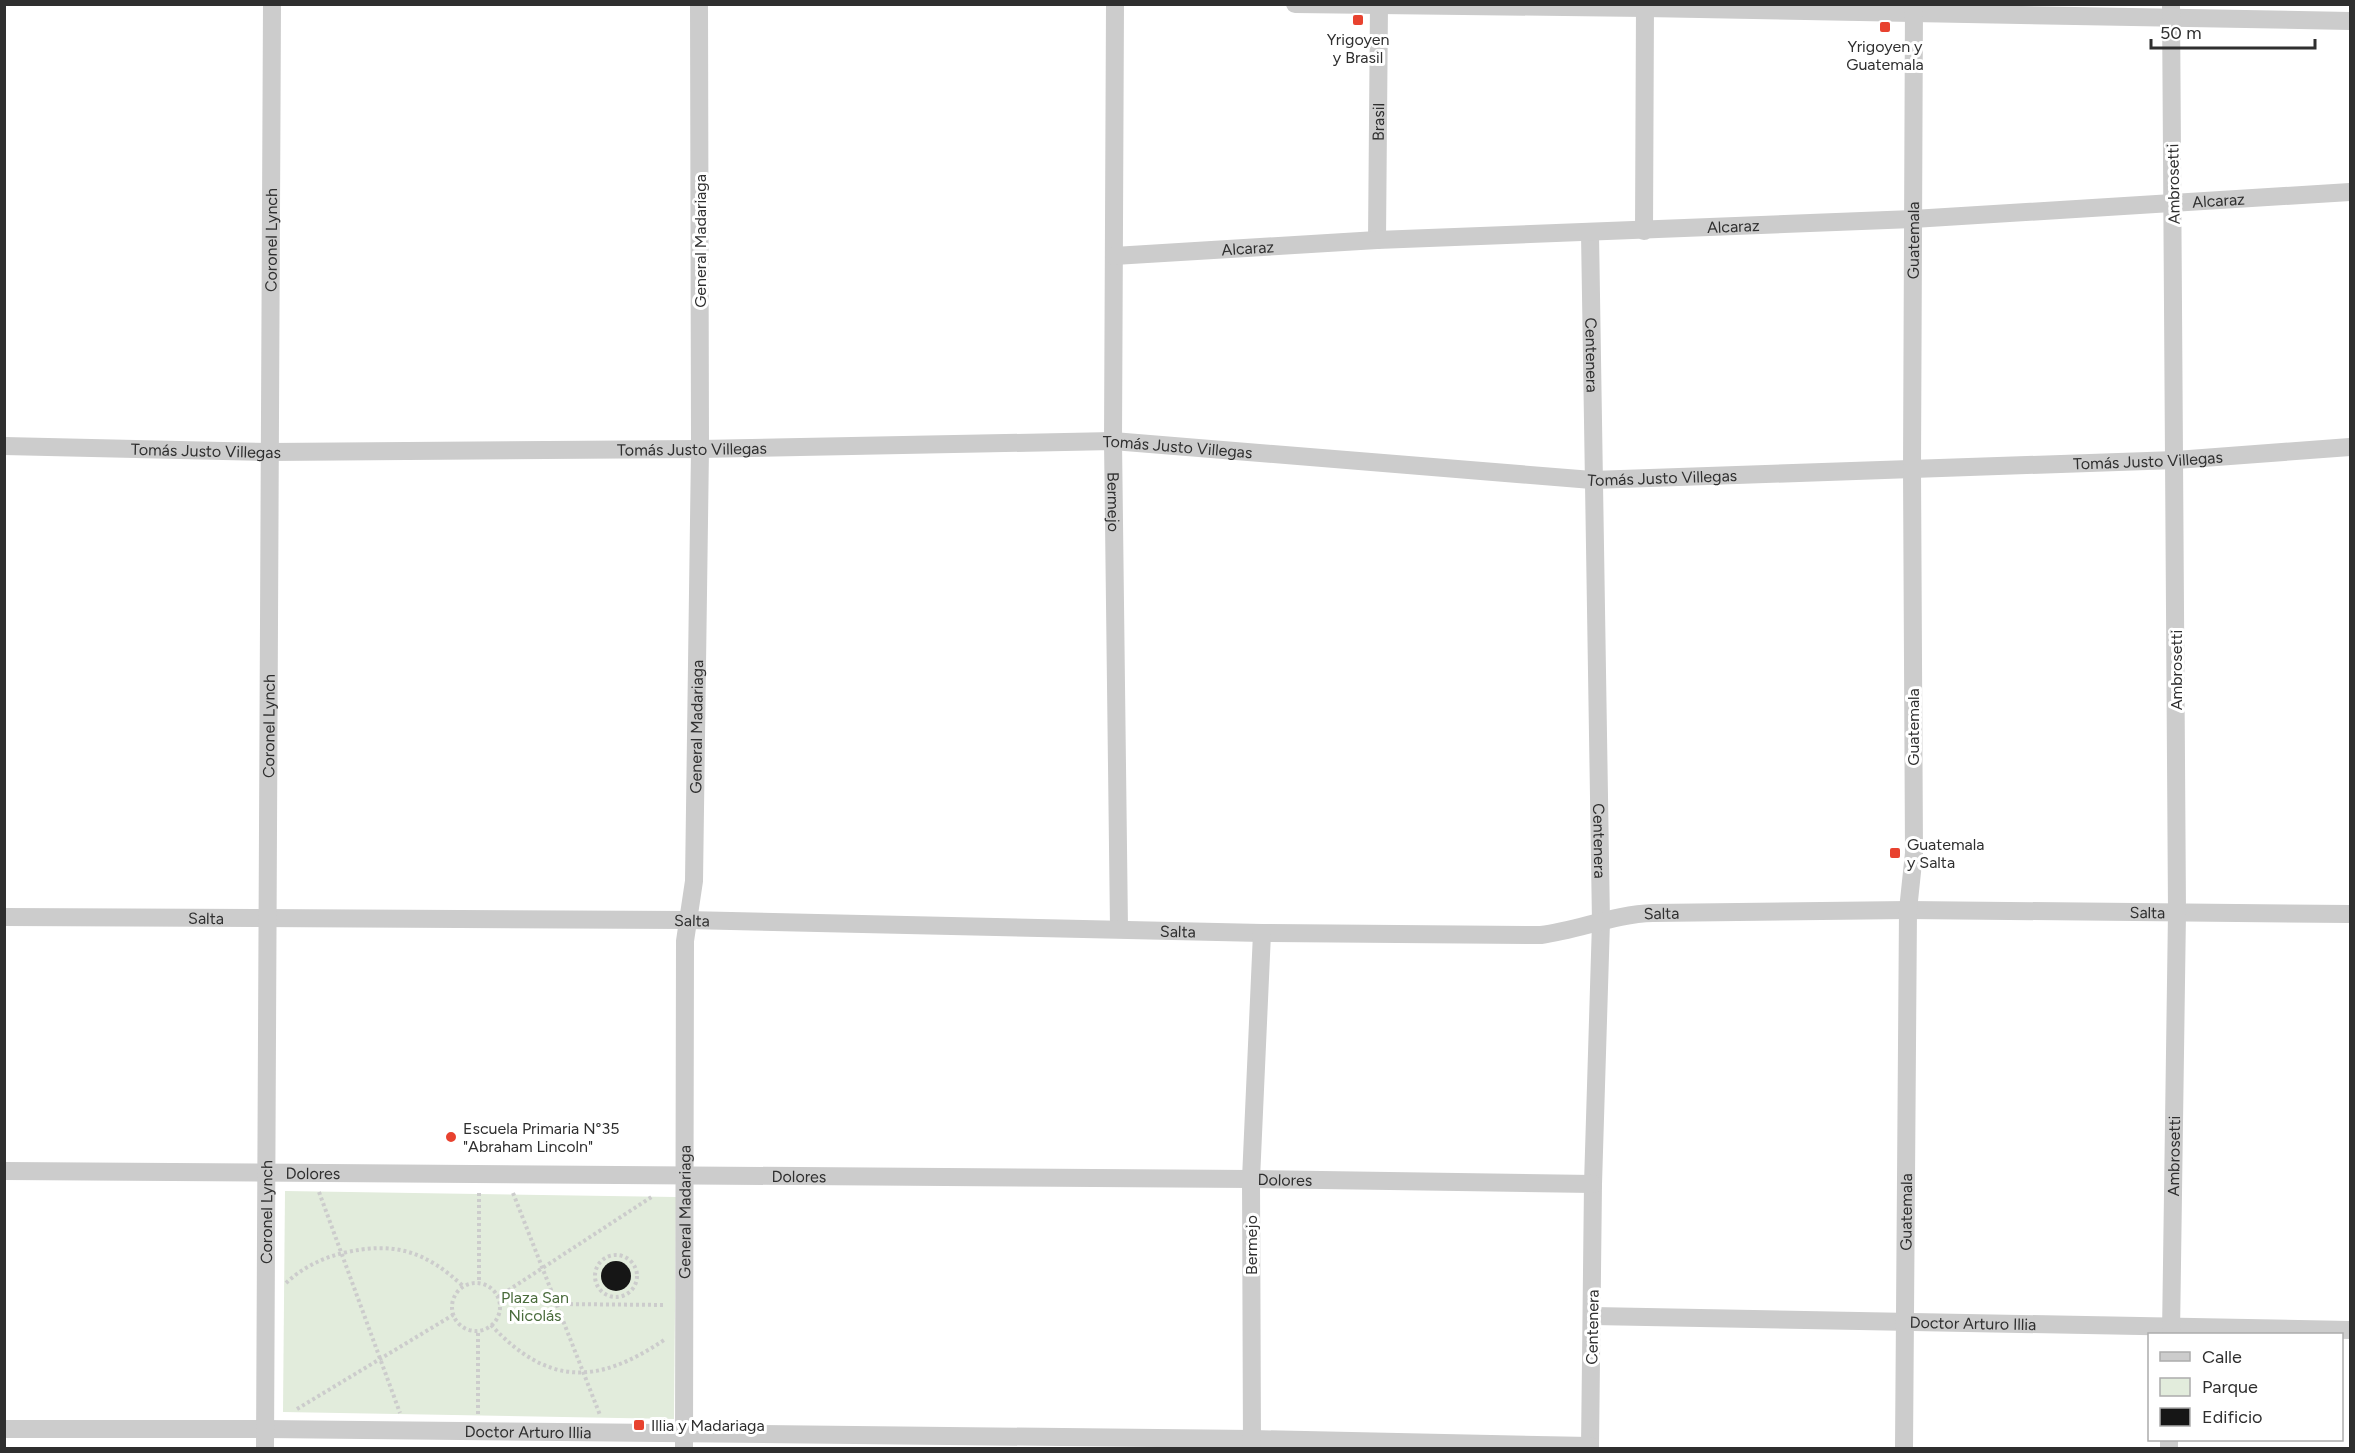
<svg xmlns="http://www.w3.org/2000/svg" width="2355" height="1453" viewBox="0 0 2355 1453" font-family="Figtree,sans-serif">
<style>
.green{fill:#e2ecdc}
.building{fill:#161616}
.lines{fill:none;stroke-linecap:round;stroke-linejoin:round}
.path{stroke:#ccc;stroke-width:4;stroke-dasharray:3 3;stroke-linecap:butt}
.minor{stroke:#ccc;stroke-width:18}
.poi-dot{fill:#e8422f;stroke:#fff;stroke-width:2}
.labels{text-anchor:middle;stroke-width:6;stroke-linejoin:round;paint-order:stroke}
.poi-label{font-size:16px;fill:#2f2f2f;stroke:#fff;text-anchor:start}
.street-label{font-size:16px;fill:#2f2f2f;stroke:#fff}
.park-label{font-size:16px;fill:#496b3b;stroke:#fff}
</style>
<rect width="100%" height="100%" fill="#fff"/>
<polygon class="green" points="285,1191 676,1197 674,1419 283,1412"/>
<circle class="building" cx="616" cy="1276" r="15"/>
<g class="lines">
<g class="path">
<polyline points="319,1192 400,1413"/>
<polyline points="479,1193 479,1283"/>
<polyline points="513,1193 600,1415"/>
<circle cx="616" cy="1276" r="21"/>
<path d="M286 1283C302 1268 322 1258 343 1253 394 1241 425 1251 463 1286"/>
<circle cx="476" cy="1307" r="24"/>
<polyline points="498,1297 653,1196"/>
<polyline points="558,1304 665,1305"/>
<path d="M491 1325C548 1386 597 1385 664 1340"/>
<polyline points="297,1409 453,1315"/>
<polyline points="478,1414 478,1331"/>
</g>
<g class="minor">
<path id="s1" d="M1115 4 1113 441 1119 928"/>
<polyline points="1295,4 1645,8 2350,21"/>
<polyline points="1644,231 1645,4"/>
<path id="s2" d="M1590 233 1601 922 1593 1184 1590 1448"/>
<path id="s3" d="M1377 240 1379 4"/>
<path id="s4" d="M1114 256 1377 240 1913 219 2350 192"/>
<path id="s5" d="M4 446 269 452 700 449 1113 441 1592 480 2176 460 2350 447"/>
<path id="s6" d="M4 917 687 920 1262 933 1541 935C1579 930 1615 914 1653 913L1908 910 2350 914"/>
<path id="s7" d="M4 1171 1251 1179 1593 1184"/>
<path id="s8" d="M1593 1316 2350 1330"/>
<path id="s9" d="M2171 1334 2177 912 2171 4"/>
<path id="s10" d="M4 1429H265L1252 1439 1590 1446"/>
<path id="s11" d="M265 1448 272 4"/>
<path id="s12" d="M684 1448 685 941 694 881 700 449 699 4"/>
<polyline points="1252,1448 1251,1179 1262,933"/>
<path id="s13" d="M1904 1448 1908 910 1914 853 1912 469 1914 4"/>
<polyline points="2169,1448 2169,1440"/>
</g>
</g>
<g class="poi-dot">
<rect x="1352" y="14" width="12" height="12" rx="3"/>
<rect x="1879" y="21" width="12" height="12" rx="3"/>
<rect x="1889" y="847" width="12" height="12" rx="3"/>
<circle cx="451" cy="1137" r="6"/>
<rect x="633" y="1419" width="12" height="12" rx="3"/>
</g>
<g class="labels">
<g class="poi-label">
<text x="1358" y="45" text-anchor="middle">Yrigoyen<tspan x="1358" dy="18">y Brasil</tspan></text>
<text x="1885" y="52" text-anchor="middle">Yrigoyen y<tspan x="1885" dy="18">Guatemala</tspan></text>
<text x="1907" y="850">Guatemala<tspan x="1907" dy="18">y Salta</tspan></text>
<text x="463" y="1134">Escuela Primaria N°35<tspan x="463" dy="18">"Abraham Lincoln"</tspan></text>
<text x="651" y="1431">Illia y Madariaga</text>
</g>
<g class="street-label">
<text dy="6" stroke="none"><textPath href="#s3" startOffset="118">Brasil</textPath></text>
<text transform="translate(2173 184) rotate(-91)" y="6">Ambrosetti</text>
<text dy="6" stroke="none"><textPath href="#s4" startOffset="1106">Alcaraz</textPath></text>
<text dy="6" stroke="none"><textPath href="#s4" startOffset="620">Alcaraz</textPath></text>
<text dy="6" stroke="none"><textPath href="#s11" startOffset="1208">Coronel Lynch</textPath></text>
<text transform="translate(700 241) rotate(-90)" y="6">General Madariaga</text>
<text dy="6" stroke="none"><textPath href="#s13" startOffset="1208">Guatemala</textPath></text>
<text dy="6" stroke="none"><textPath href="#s4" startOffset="134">Alcaraz</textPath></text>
<text dy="6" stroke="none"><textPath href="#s2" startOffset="122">Centenera</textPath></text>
<text dy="6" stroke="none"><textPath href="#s5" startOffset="1174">Tomás Justo Villegas</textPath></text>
<text dy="6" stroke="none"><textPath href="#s5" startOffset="688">Tomás Justo Villegas</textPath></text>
<text dy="6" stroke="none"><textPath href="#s5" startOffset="202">Tomás Justo Villegas</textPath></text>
<text dy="6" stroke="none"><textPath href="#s5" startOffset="2146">Tomás Justo Villegas</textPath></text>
<text dy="6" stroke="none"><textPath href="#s5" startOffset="1660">Tomás Justo Villegas</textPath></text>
<text dy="6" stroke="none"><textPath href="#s1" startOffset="498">Bermejo</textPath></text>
<text transform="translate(2176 670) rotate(-90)" y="6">Ambrosetti</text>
<text dy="6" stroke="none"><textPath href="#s11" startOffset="722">Coronel Lynch</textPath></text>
<text dy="6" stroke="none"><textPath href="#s12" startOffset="722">General Madariaga</textPath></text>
<text transform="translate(1913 727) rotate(-90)" y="6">Guatemala</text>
<text dy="6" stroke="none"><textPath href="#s2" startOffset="608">Centenera</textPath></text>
<text dy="6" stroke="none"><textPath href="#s6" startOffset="2146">Salta</textPath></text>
<text dy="6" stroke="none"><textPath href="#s6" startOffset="1660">Salta</textPath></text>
<text dy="6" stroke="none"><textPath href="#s6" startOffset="202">Salta</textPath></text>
<text dy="6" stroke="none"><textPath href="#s6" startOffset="688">Salta</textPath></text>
<text dy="6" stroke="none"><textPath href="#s6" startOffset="1174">Salta</textPath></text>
<text dy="6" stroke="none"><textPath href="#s9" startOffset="178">Ambrosetti</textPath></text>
<text dy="6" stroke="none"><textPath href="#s7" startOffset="309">Dolores</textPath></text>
<text dy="6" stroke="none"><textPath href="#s7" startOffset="795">Dolores</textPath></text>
<text dy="6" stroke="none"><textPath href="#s7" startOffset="1281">Dolores</textPath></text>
<text dy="6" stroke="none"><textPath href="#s11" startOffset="236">Coronel Lynch</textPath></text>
<text dy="6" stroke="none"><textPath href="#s12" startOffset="236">General Madariaga</textPath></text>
<text dy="6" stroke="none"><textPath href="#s13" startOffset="236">Guatemala</textPath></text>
<text transform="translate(1251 1245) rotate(-90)" y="6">Bermejo</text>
<text dy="6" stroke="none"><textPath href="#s8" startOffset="380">Doctor Arturo Illia</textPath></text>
<text transform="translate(1592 1327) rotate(-89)" y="6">Centenera</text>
<text dy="6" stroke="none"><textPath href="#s10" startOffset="524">Doctor Arturo Illia</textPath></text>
</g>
<g class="park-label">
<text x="535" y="1303">Plaza San<tspan x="535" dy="18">Nicolás</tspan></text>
</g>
</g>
<rect width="2355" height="1453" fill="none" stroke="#2f2f2f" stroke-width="12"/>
<rect x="2148" y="1333" width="195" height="108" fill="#ffffff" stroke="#acacac" stroke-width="1.5"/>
<rect x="2160" y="1352" width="30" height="9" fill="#cccccc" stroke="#acacac" stroke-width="1.5"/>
<text x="2202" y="1363" font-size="18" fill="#2f2f2f">Calle</text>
<rect x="2160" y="1378" width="30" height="18" fill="#e2ecdc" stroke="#acacac" stroke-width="1.5"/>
<text x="2202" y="1393" font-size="18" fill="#2f2f2f">Parque</text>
<rect x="2160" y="1408" width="30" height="18" fill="#161616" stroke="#acacac" stroke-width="1.5"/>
<text x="2202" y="1423" font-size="18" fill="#2f2f2f">Edificio</text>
<path d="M2151 39v9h164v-9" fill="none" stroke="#2f2f2f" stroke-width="3"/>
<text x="2160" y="39" font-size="18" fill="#2f2f2f" stroke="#ffffff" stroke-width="4.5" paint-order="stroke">50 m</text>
</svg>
